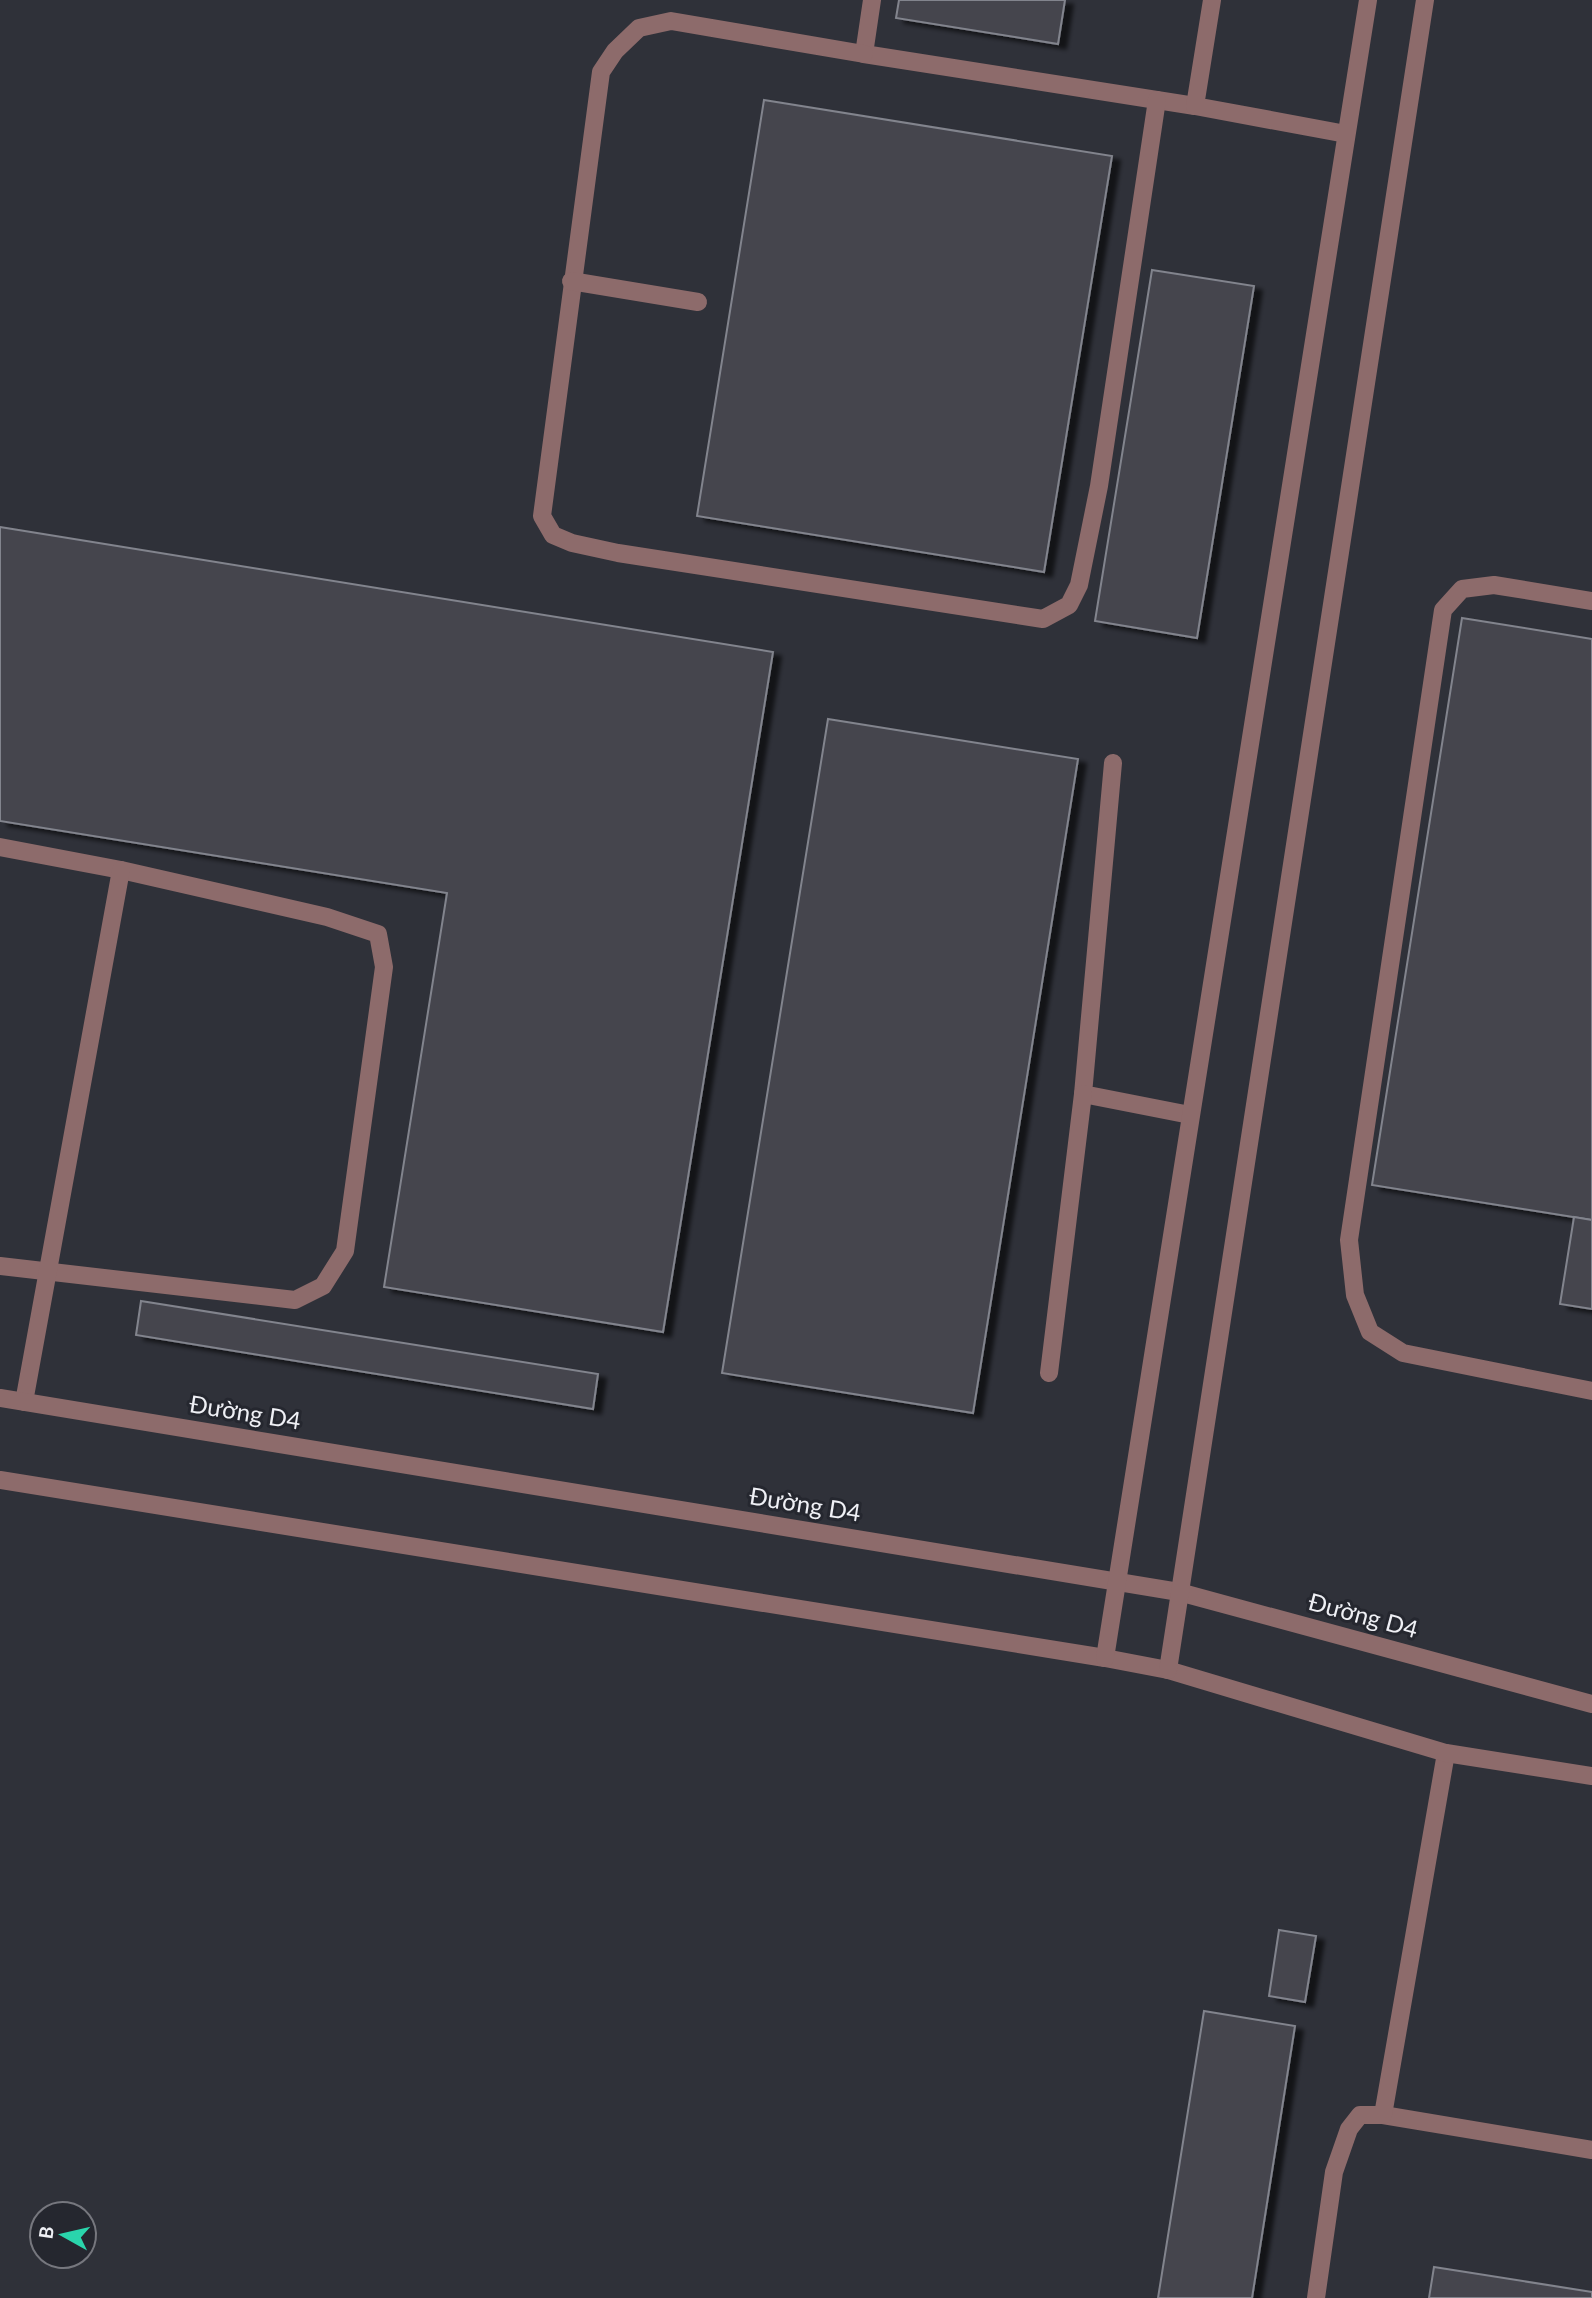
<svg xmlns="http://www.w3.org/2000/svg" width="1592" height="2298" viewBox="0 0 1592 2298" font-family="Lato,sans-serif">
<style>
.building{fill:#44454e;stroke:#82848d;stroke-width:2;filter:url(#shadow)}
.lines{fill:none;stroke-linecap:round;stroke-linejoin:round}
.service{stroke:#8d6b6b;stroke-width:18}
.minor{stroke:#8d6b6b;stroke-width:18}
.labels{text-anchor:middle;stroke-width:6;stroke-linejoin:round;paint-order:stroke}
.street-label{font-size:24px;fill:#eff0f5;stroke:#25272f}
</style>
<defs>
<filter id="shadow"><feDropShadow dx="8" dy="4.5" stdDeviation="2" flood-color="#0009"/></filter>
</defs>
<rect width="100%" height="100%" fill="#2f3139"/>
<g class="building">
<polygon points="899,0 1065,0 1058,44 896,18"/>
<polygon points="764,100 1112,156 1044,572 697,516"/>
<polygon points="1152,270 1254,286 1197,638 1095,621"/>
<polygon points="0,527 773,652 663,1332 384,1287 447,893 0,821"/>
<polygon points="1462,618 1592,639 1592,1220 1372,1185"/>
<polygon points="828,719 1078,759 973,1413 722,1373"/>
<polygon points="1574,1217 1592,1220 1592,1309 1560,1304"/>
<polygon points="141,1301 598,1374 593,1409 136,1335"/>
<polygon points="1279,1930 1316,1936 1305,2002 1269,1996"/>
<polygon points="1204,2011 1295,2026 1252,2298 1158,2298"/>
<polygon points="1434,2267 1592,2292 1592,2298 1429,2298"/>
</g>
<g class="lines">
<g class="service">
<polyline points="872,0 864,54 1195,106"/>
<polyline points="1212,0 1195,106 1346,134"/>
<polyline points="864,54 671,21 639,28 615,51 601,72 542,516 553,535 572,543 618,553 1043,619 1069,605 1079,585 1099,486 1157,100"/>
<polyline points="571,281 698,302"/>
<polyline points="1592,601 1494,585 1462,589 1443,610 1349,1240 1355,1295 1370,1332 1403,1353 1592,1391"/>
<polyline points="1113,763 1083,1094 1190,1115"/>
<polyline points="0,847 121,870 327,917 378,934 384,967 345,1251 323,1286 295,1300 0,1266"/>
<polyline points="1049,1373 1083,1094"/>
<polyline points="24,1402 121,870"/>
<polyline points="1383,2115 1592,2150"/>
<polyline points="1316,2298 1334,2172 1349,2129 1360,2115 1383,2115 1446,1753"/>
</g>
<g class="minor">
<polyline points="0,1398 1179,1592 1592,1704"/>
<polyline points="0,1480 1105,1658 1168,1670 1446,1753 1592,1776"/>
<polyline points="1105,1658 1368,0"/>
<polyline points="1168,1670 1425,0"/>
</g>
</g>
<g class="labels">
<g class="street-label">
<text transform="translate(245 1413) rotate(9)" y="8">Đường D4</text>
<text transform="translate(805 1505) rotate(9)" y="8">Đường D4</text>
<text transform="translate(1363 1616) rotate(15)" y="8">Đường D4</text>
</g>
</g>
<g transform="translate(63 2235) rotate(278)"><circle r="33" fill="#25272f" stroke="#76777e" stroke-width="2"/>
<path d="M0-5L12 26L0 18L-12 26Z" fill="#2ad5ac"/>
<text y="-10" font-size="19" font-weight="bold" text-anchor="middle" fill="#eff0f5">B</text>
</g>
</svg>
